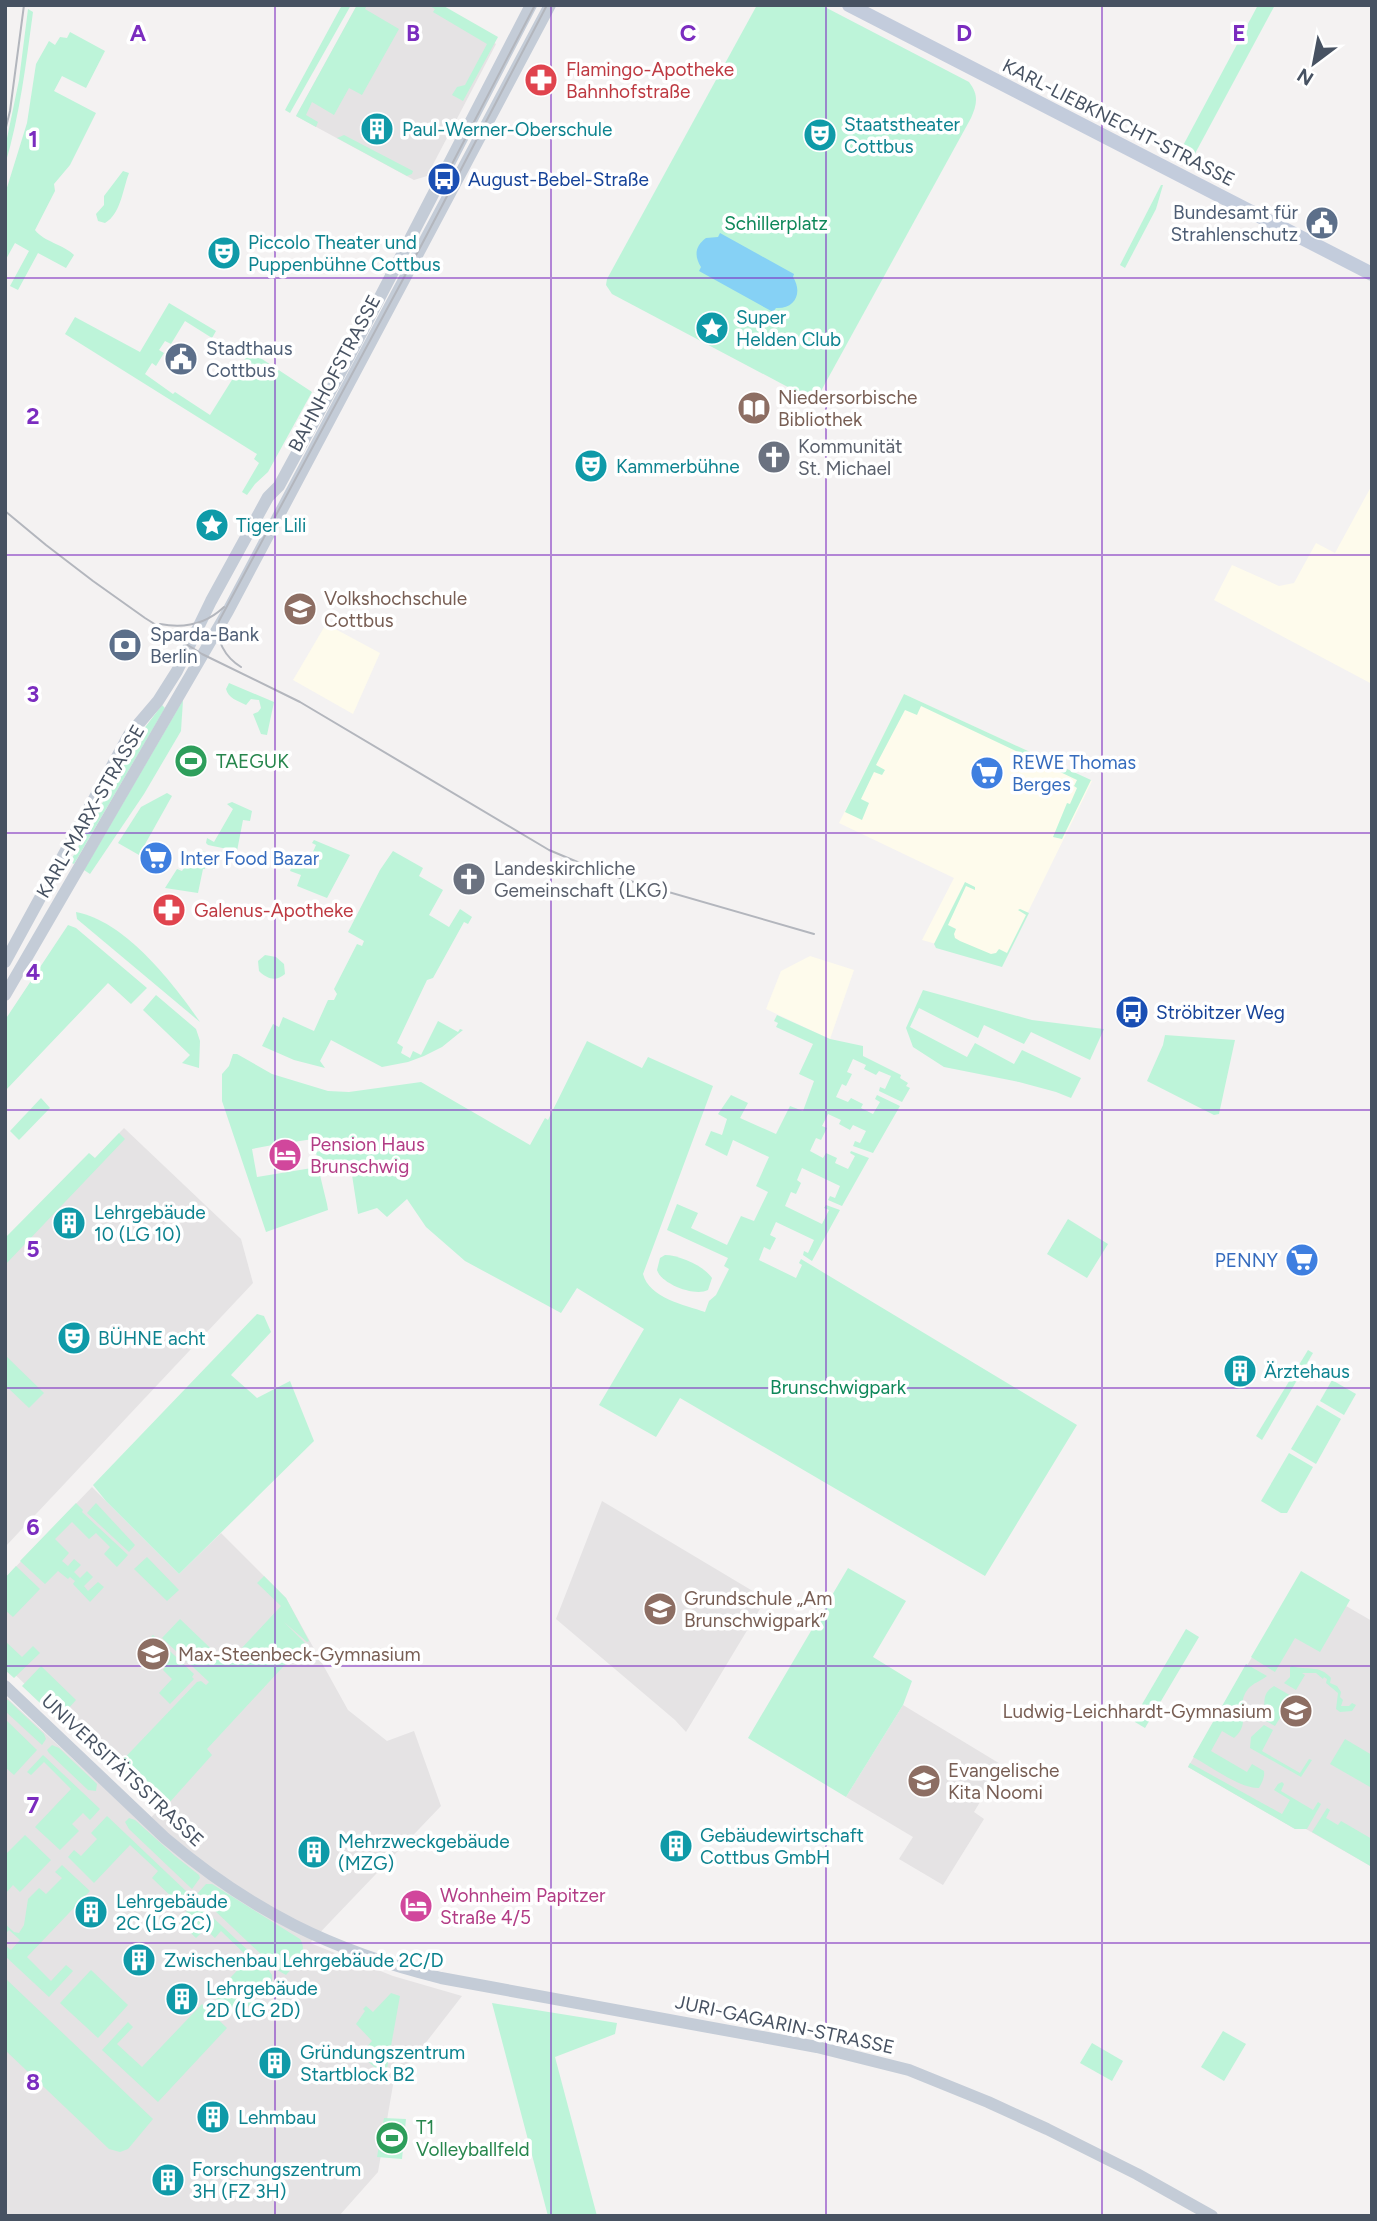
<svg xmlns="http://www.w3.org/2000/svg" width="1377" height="2221" viewBox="0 0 1377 2221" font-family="Figtree,sans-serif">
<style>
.commercial{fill:#fefbec}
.education{fill:#e5e3e4}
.green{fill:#bdf4d9}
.water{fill:#86d1f5}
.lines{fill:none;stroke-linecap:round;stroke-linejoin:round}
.tertiary{stroke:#c4ccd7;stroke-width:12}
.secondary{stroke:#c3ccdc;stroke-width:14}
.tram{stroke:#b3b6bd;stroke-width:2}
.grid{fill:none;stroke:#7b2cbf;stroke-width:2;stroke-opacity:0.55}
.labels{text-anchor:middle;stroke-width:7;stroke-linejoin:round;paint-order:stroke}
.health-label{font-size:19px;fill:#be3a42;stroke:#fff;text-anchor:start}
.street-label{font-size:19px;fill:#475262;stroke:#fff}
.culture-label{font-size:19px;fill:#0d838f;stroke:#fff;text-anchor:start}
.transit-label{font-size:19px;fill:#164399;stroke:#fff;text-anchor:start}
.service-label{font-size:19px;fill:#4e5e75;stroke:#fff;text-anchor:start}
.park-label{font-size:19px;fill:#0e8759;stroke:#fff}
.education-label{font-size:19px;fill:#785e54;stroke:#fff;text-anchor:start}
.worship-label{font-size:19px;fill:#5b616d;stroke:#fff;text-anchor:start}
.leisure-label{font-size:19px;fill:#27864d;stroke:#fff;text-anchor:start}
.shop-label{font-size:19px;fill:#366cbe;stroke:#fff;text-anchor:start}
.hotel-label{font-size:19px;fill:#b23c85;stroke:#fff;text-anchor:start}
.grid-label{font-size:23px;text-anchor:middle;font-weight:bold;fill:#7b2cbf;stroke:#fff;stroke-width:7;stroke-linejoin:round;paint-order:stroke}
</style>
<rect width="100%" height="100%" fill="#f4f2f2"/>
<g class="commercial">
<polygon points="1372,485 1372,684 1214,600 1232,565 1279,586 1294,583 1316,543 1335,553"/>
<polygon points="326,624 380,653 353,714 293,680"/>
<polygon points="904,694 1092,781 1003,963 922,940 954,878 839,823"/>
<polygon points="810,956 854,970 830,1039 766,1009 781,971"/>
</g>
<g class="education">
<polygon points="357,5 431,5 496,44 427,176 414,180 296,116"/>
<polygon points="124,1128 241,1239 253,1283 5,1547 5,1253"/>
<polygon points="92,1487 179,1574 221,1533 286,1598 348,1710 387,1741 414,1731 441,1806 310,1943 393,1976 462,1996 393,2085 378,2172 339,2216 5,2216 5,1696 144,1825 191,1775 189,1773 155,1809 5,1665 5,1578"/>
<polygon points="602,1501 766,1599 686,1732 675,1720 556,1619"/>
<polygon points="1298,1578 1372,1621 1372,1867 1306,1829 1295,1829 1188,1767"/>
<polygon points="903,1705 1002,1765 974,1812 984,1819 943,1885 899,1859 913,1837 846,1797"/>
</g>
<g class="green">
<polygon points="342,5 351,5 290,113 285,110"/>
<polygon points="357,5 367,5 365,9 399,29 362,95 349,88 334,115 312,102 306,115 318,122 316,127 296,116"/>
<polygon points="428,5 442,5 498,37 463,101 452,95 457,87 465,85 487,44 433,12 435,9"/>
<path d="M757 5H821L969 82C979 95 977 104 971 118L821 391 813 396 801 394 612 294 606 285 607 279Z"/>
<polygon points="1258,5 1275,5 1191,161 1178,155"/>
<path d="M28 9 33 12C26 63 20 115 5 165V148L19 80Z"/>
<path d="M70 32 105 51 86 88 62 76 54 91 96 113 70 165 54 184 55 191 35 230C44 242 63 244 74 255L66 268 38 253 18 290 10 286 29 251 15 243 5 261V194L27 123 36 64 49 41 55 45 60 37 67 38Z"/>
<polygon points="344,135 413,171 412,174 407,176 337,138"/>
<path d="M123 171 129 173C123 188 121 214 105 223L98 221 96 214 104 205V196Z"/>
<polygon points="1161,185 1163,185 1156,209 1125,268 1120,265"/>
<polygon points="169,303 216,331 212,338 185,321 171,344 165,341 159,350 164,353 156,366 152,363 145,374 173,394 175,392 210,415 250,351 312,392 268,472 255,484 247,495 242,492 259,463 254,459 257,454 65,334 75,317 140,352"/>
<path d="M229 683 274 702 267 735 261 734 253 714 258 712 261 708 259 700 251 699 246 705C238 701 228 698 226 689Z"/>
<polygon points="904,694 1091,780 1062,839 1053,837 1067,803 1070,804 1077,788 1074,786 1077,780 921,706 917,715 905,710 876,765 885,770 882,775 874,772 861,799 869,803 862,820 845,812"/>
<polygon points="183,700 181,731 144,794 90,874 84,870"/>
<polygon points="162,705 165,708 74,864 70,862 110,789 110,783 137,738"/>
<polygon points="167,793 172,796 139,855 118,843 141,807"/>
<polygon points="232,802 252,811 250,821 243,820 237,851 208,845 206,843 207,838 214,842 233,809 227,804"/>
<polygon points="314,840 350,855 327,898 297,886 301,875 290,871 294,861 307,865 316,845 312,843"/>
<polygon points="197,850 209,853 205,869 203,869 198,893 165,888 177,869 182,871 186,865 192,865 193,863 187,859"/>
<polygon points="393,851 423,868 419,876 443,890 429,915 449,927 460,909 472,917 468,924 464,922 433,978 427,980 397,1043 403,1047 401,1053 410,1058 413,1051 421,1055 438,1021 458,1032 460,1029 463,1030 442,1047 424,1056 408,1062 382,1067 331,1040 320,1061 325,1068 294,1060 262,1046 273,1024 279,1027 283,1017 314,1031 328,1000 334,1000 337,994 334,989 357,944 362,946 364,941 348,932 380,870"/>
<polygon points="965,882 975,887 975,890 966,886 948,925 956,929 954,934 955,938 960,941 991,954 996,953 999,949 1007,953 1026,915 1018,910 1020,909 1029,913 1002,967 936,948 934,944"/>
<path d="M76 912C125 921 173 983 200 1022L77 919Z"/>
<polygon points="68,925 76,928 147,988 131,1004 108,983 5,1091 5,1020"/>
<path d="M265 955 276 957 284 964 285 974C276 982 267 979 259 971L258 961Z"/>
<polygon points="923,990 1032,1020 1104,1029 1090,1060 1031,1032 1024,1044 984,1025 978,1038 919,1008 910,1027 967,1057 975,1043 1014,1064 1022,1050 1081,1078 1071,1098 1056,1092 1019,1082 944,1067 913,1047 906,1028"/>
<polygon points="156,995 196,1029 200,1041 199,1068 182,1063 190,1055 143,1010"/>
<path d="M777 1015 830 1039 863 1046V1056L901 1075 900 1078 908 1083 906 1086 910 1088 902 1102 879 1091 880 1087 885 1089 891 1076 879 1071 876 1075 864 1069 866 1065 853 1059 847 1072 852 1074 846 1086 842 1084 836 1097 848 1102 851 1098 863 1104 861 1108 873 1114 880 1102 875 1099 877 1095 900 1106 873 1153 853 1146 855 1141 860 1143 866 1131 853 1125 850 1130 839 1124 841 1120 828 1114 822 1126 827 1128 821 1140 816 1138 810 1151 823 1158 826 1153 837 1158 835 1163 848 1169 855 1156 850 1153 851 1151 869 1158 842 1206 828 1200 830 1196 835 1198 840 1186 802 1168 797 1180 801 1183 796 1194 791 1192 785 1206 822 1224 829 1210 824 1208 826 1205 840 1210 812 1261 803 1255 804 1251 808 1253 814 1240 776 1222 770 1235 776 1238 770 1250 764 1247 759 1260 796 1278 802 1265 799 1263 801 1259 1077 1425 985 1576 680 1398 656 1437 599 1405 644 1329 577 1288 561 1313 465 1261 426 1227 407 1199 387 1217 377 1208 358 1214 350 1162 321 1165V1160L317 1158 316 1152 320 1151 319 1145H315L313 1139 287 1143 284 1139 279 1140 278 1144 252 1149 257 1177 318 1167 327 1204 328 1210 266 1232 222 1101V1074L229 1066 233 1054H237L272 1074 328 1091 349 1092 421 1082 530 1145 545 1118 548 1120 587 1041 642 1068 648 1057 713 1086 643 1274C649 1298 685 1305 705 1312L709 1301 716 1295 729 1269 724 1266 728 1258 667 1230 677 1204 698 1213 691 1228 727 1245 741 1216 754 1221 768 1192 756 1186 769 1157 733 1140 727 1156 705 1145 711 1131 722 1135 727 1119 718 1114 731 1095 748 1103 740 1118 776 1134 790 1106 803 1111 814 1081 799 1074 813 1044 776 1027 778 1023 774 1021Z"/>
<polygon points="1165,1035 1235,1040 1219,1114 1214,1115 1147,1081 1163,1045"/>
<polygon points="41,1098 50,1108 19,1140 10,1131"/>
<polygon points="119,1133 125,1139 5,1265 5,1238 89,1153 95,1158"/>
<polygon points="1068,1219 1108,1244 1087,1278 1047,1254"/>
<path d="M665 1255C679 1255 704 1266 712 1278L708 1290C695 1297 661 1284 657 1270L660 1258Z"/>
<polygon points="257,1314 264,1316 271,1332 231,1375 257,1398 290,1381 314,1441 179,1574 106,1501 93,1485"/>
<polygon points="1308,1350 1313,1353 1262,1440 1256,1436"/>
<polygon points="5,1355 44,1393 29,1408 5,1385"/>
<polygon points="1332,1380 1356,1394 1344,1415 1320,1401"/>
<polygon points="1317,1405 1341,1419 1316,1464 1291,1449"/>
<polygon points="1289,1453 1313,1467 1287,1513 1281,1513 1261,1501"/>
<polygon points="76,1503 83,1510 82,1512 128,1555 117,1567 104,1554 110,1547 96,1533 89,1539 72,1522 55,1539 69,1553 62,1561 68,1566 74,1559 81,1565 74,1572 80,1578 87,1571 93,1577 84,1586 88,1591 98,1582 104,1587 90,1602 73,1584 75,1581 70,1577 68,1579 58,1571 45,1584 20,1561"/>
<polygon points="96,1503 135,1545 129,1552 87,1513"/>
<polygon points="147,1557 179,1590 167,1601 134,1569"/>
<polygon points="16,1566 40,1589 13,1617 5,1610 5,1578"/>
<polygon points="848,1568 906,1601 873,1657 912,1681 903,1705 846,1797 748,1738"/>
<polygon points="1301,1571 1350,1600 1320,1652 1295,1638 1275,1672 1251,1657"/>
<polygon points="264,1576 286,1598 309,1641 307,1642 284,1622 305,1643 207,1749 212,1755 161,1812 115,1768 197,1682 201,1681 206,1685 209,1682 162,1638 180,1619 227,1664 281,1606 257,1583"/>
<polygon points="1186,1629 1199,1637 1145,1728 1135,1722 1134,1718"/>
<polygon points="153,1635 194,1674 192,1677 194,1679 170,1704 159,1693 172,1679 163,1670 165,1667 160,1662 157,1665 140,1649"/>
<polygon points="5,1641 22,1657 33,1646 40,1653 14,1678 5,1670"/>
<path d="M1246 1664 1267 1676C1261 1681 1253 1683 1248 1689 1234 1707 1253 1722 1234 1738L1222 1731 1211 1751 1247 1772 1252 1764 1264 1771C1265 1777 1262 1782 1259 1788 1241 1789 1210 1766 1193 1757Z"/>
<polygon points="41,1666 76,1700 58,1720 22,1686"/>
<path d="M1292 1666C1307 1671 1319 1664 1331 1678L1330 1683 1337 1686 1341 1692 1340 1697 1343 1700 1341 1706H1349L1352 1703 1356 1705 1352 1711 1340 1712 1336 1709 1338 1693 1326 1683 1327 1679 1324 1677 1323 1679 1316 1673H1302L1305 1675 1296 1690 1284 1683 1290 1677V1667Z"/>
<path d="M1274 1686 1293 1697 1275 1726 1266 1721C1265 1707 1260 1694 1274 1686Z"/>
<polygon points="5,1700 8,1700 44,1734 46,1739 42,1745 5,1711"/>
<polygon points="5,1719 37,1750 14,1775 5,1767"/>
<polygon points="1264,1725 1273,1730 1262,1751 1300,1773 1309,1759 1312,1760 1301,1777 1250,1748 1251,1737"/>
<polygon points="1345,1739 1372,1755 1372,1784 1370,1787 1330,1764"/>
<polygon points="52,1745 59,1748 97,1784 96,1791 88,1790 49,1753 47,1750"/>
<polygon points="43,1755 100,1809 90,1820 83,1813 72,1824 79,1831 60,1850 35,1827 71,1789 44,1762 31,1775 27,1772"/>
<polygon points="1190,1763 1282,1814 1290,1800 1274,1790 1278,1784 1282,1782 1284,1784 1281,1791 1313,1810 1318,1802 1321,1804 1307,1829 1295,1829 1188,1767"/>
<polygon points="1327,1808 1330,1810 1326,1818 1338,1825 1341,1821 1372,1839 1372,1867 1312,1832"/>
<polygon points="107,1816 187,1892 177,1902 152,1878 158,1871 130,1845 94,1883 68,1857 74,1850 81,1856 97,1839 91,1833"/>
<polygon points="129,1818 135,1820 175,1856 199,1875 200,1878 192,1889 129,1829 125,1822"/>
<polygon points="25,1835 51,1860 20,1892 13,1885 5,1894 5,1855"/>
<polygon points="62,1865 90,1891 27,1957 51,1981 66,1965 73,1971 49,1997 5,1956 5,1945 11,1950 20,1940 9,1930 6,1933 5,1924 14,1932 19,1933 24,1925 28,1899 39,1888 46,1894 62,1878 55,1872"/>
<path d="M206 1884H212L300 1939C309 1954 296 1964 286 1975L279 1971 197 1894Z"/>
<polygon points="192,1898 268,1969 272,1975 272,1981 237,2018 213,1996 249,1958 221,1931 215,1938 205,1929 196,1938 178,1921 187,1911 183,1907"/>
<polygon points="91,1970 128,2005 98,2038 60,2003"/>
<polygon points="5,1978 153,2119 128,2149 120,2152 109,2149 5,2050"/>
<polygon points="391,1993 400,1996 386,2074 382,2074 360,2054 372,2041 356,2024 365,2011 363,2009 366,2006 373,2012"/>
<polygon points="492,2003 617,2023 615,2034 555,2057 597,2216 548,2216"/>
<polygon points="202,2004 227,2028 158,2102 102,2050 128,2022 133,2027 117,2044 142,2067"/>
<polygon points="1223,2031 1246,2044 1224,2081 1201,2067"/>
<polygon points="1092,2043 1123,2061 1112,2081 1080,2063"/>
<polygon points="384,2118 406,2119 402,2159 377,2157"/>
</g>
<path class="water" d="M720 233 794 274 793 277C803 293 795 309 776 308L773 312 699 271 701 267C694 256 695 246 706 238L718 237Z"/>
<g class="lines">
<g class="tertiary">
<polyline points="5,962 129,735 158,701 177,671 211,601 268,497 279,486 350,355 531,5"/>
<polyline points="5,995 228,611 550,5"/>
<path d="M5 1686 165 1838C251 1911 332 1951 441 1978L817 2047 909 2070 988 2102 1047 2129 1137 2174 1212 2216"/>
</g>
<polyline class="secondary" points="849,5 1372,274"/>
<g class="tram">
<polyline points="5,131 10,111 24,5"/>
<polyline points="452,164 535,5"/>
<polyline points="5,511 46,545 93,581 145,618 202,654 300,702 549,850 606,874 814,934"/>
<path d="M160 624C185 629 206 624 224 607"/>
<path d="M241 667C225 657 215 640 219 621L422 244 547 5"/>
</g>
</g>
<path class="grid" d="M275 5V2216M551 5V2216M826 5V2216M1102 5V2216M5 278H1372M5 555H1372M5 833H1372M5 1110H1372M5 1388H1372M5 1666H1372M5 1943H1372"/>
<defs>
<symbol id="pharmacy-disc" viewBox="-11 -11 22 22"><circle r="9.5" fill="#e0444e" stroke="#fff"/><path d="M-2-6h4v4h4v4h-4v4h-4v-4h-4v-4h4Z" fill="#fff"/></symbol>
<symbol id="building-disc" viewBox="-11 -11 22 22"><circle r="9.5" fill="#0f9aa8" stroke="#fff"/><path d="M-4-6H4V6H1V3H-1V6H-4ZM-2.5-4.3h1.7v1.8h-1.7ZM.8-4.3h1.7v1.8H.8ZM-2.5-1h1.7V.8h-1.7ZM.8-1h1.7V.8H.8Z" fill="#fff"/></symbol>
<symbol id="theatre-disc" viewBox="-11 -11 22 22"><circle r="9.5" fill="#0f9aa8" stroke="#fff"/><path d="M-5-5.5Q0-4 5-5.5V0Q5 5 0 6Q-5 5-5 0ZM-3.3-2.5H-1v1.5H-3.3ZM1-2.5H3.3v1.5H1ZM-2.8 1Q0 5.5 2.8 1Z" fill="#fff"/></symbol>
<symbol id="bus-disc" viewBox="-11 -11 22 22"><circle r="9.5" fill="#1a4fb4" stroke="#fff"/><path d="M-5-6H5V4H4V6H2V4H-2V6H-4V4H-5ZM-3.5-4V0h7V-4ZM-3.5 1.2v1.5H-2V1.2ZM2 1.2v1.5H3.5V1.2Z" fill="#fff"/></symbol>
<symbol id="civic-disc" viewBox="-11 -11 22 22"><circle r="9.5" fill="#5c6f8a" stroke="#fff"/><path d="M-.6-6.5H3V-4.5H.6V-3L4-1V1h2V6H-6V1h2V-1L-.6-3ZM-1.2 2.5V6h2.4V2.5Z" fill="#fff"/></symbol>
<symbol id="sight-disc" viewBox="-11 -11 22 22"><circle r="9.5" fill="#0f9aa8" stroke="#fff"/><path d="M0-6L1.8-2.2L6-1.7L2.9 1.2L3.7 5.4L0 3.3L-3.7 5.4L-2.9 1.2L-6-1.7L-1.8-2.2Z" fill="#fff"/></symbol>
<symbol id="library-disc" viewBox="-11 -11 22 22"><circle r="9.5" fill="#8d6e63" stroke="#fff"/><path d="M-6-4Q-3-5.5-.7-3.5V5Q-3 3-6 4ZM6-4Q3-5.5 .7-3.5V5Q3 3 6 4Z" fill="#fff"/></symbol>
<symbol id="church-disc" viewBox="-11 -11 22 22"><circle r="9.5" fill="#6b7280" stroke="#fff"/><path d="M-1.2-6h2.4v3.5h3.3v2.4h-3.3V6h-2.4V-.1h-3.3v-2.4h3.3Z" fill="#fff"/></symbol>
<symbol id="university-disc" viewBox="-11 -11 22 22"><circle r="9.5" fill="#8d6e63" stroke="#fff"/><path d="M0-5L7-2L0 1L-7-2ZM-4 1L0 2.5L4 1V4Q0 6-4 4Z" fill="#fff"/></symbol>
<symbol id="bank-disc" viewBox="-11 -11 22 22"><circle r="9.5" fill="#5c6f8a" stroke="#fff"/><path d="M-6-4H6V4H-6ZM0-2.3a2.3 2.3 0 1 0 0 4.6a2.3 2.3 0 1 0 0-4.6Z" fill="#fff"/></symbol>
<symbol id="stadium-disc" viewBox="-11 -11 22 22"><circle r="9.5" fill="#2e9e5b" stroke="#fff"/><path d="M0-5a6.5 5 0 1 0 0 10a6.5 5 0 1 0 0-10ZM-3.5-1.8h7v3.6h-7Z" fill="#fff"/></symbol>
<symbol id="supermarket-disc" viewBox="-11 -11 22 22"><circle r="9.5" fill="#3f7fe0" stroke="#fff"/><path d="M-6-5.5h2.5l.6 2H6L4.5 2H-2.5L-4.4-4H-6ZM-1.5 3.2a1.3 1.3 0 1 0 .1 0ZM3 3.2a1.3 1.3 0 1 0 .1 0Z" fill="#fff"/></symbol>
<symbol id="hotel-disc" viewBox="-11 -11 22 22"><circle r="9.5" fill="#d1479c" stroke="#fff"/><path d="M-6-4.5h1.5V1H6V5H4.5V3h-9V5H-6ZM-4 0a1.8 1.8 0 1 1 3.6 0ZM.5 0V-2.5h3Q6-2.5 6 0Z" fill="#fff"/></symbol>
<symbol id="school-disc" viewBox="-11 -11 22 22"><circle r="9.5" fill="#8d6e63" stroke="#fff"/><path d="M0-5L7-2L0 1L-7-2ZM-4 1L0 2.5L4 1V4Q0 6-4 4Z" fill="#fff"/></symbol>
</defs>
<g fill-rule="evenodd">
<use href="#pharmacy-disc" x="522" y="61" width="38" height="38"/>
<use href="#building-disc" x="358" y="110" width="38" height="38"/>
<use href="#theatre-disc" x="801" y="116" width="38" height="38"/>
<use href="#bus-disc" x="425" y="160" width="38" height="38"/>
<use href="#civic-disc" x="1303" y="204" width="38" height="38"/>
<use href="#theatre-disc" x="205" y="234" width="38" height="38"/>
<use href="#sight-disc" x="693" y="309" width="38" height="38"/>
<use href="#civic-disc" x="162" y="340" width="38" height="38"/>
<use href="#library-disc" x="735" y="389" width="38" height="38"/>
<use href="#church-disc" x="755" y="438" width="38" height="38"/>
<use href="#theatre-disc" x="572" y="447" width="38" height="38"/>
<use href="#sight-disc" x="193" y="506" width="38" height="38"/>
<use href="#university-disc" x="281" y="590" width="38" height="38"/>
<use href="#bank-disc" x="106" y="626" width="38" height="38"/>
<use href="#stadium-disc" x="172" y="742" width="38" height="38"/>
<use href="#supermarket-disc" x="968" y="754" width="38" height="38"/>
<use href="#supermarket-disc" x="137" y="839" width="38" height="38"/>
<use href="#church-disc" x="450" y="860" width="38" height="38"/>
<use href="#pharmacy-disc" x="150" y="891" width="38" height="38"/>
<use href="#bus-disc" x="1113" y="993" width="38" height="38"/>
<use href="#hotel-disc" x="266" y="1136" width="38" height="38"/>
<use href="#building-disc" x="50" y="1204" width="38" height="38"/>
<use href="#supermarket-disc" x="1283" y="1241" width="38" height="38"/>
<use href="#theatre-disc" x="55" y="1319" width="38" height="38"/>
<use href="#building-disc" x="1221" y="1352" width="38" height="38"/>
<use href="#school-disc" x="641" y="1590" width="38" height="38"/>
<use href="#school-disc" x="134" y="1635" width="38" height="38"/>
<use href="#school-disc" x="1277" y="1692" width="38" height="38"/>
<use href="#school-disc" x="905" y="1762" width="38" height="38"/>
<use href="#building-disc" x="657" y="1827" width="38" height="38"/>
<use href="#building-disc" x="295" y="1833" width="38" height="38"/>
<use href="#hotel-disc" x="397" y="1887" width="38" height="38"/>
<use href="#building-disc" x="72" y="1893" width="38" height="38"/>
<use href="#building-disc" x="120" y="1941" width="38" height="38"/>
<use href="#building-disc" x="163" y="1980" width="38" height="38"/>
<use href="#building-disc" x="256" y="2044" width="38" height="38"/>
<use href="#building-disc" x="194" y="2098" width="38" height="38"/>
<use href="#stadium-disc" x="373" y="2119" width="38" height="38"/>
<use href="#building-disc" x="149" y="2161" width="38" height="38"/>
</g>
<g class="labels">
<g class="health-label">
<text x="566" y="76">Flamingo-Apotheke<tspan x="566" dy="22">Bahnhofstraße</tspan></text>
<text x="194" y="917">Galenus-Apotheke</text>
</g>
<g class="street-label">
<text transform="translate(1119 122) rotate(27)" y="7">KARL-LIEBKNECHT-STRASSE</text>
<text transform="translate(334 373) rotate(-62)" y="7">BAHNHOFSTRASSE</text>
<text transform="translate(90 811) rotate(-60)" y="7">KARL-MARX-STRASSE</text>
<text transform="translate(123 1770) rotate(43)" y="7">UNIVERSITÄTSSTRASSE</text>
<text transform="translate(785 2024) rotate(12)" y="7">JURI-GAGARIN-STRASSE</text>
</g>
<g class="culture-label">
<text x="844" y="131">Staatstheater<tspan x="844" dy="22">Cottbus</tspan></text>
<text x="402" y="136">Paul-Werner-Oberschule</text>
<text x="248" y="249">Piccolo Theater und<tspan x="248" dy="22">Puppenbühne Cottbus</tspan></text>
<text x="736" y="324">Super<tspan x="736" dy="22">Helden Club</tspan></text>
<text x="616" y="473">Kammerbühne</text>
<text x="236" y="532">Tiger Lili</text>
<text x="94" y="1219">Lehrgebäude<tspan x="94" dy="22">10 (LG 10)</tspan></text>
<text x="98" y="1345">BÜHNE acht</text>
<text x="1264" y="1378">Ärztehaus</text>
<text x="700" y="1842">Gebäudewirtschaft<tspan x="700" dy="22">Cottbus GmbH</tspan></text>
<text x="338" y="1848">Mehrzweckgebäude<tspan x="338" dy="22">(MZG)</tspan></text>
<text x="116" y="1908">Lehrgebäude<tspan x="116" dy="22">2C (LG 2C)</tspan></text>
<text x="164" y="1967">Zwischenbau Lehrgebäude 2C/D</text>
<text x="206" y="1995">Lehrgebäude<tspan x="206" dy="22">2D (LG 2D)</tspan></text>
<text x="300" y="2059">Gründungszentrum<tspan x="300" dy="22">Startblock B2</tspan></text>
<text x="238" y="2124">Lehmbau</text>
<text x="192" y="2176">Forschungszentrum<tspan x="192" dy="22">3H (FZ 3H)</tspan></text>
</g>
<g class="transit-label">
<text x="468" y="186">August-Bebel-Straße</text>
<text x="1156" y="1019">Ströbitzer Weg</text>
</g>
<g class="service-label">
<text x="1298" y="219" text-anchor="end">Bundesamt für<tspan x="1298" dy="22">Strahlenschutz</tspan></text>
<text x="206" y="355">Stadthaus<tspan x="206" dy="22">Cottbus</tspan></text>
<text x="150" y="641">Sparda-Bank<tspan x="150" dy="22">Berlin</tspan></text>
</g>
<g class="park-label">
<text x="776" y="230">Schillerplatz</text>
<text x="838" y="1394">Brunschwigpark</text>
</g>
<g class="education-label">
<text x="778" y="404">Niedersorbische<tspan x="778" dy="22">Bibliothek</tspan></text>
<text x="324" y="605">Volkshochschule<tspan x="324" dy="22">Cottbus</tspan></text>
<text x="684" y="1605">Grundschule „Am<tspan x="684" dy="22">Brunschwigpark”</tspan></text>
<text x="178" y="1661">Max-Steenbeck-Gymnasium</text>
<text x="1272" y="1718" text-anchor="end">Ludwig-Leichhardt-Gymnasium</text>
<text x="948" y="1777">Evangelische<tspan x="948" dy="22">Kita Noomi</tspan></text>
</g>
<g class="worship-label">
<text x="798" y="453">Kommunität<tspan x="798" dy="22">St. Michael</tspan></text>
<text x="494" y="875">Landeskirchliche<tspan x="494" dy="22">Gemeinschaft (LKG)</tspan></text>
</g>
<g class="leisure-label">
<text x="216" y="768">TAEGUK</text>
<text x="416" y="2134">T1<tspan x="416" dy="22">Volleyballfeld</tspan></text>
</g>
<g class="shop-label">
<text x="1012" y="769">REWE Thomas<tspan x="1012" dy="22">Berges</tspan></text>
<text x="180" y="865">Inter Food Bazar</text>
<text x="1278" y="1267" text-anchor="end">PENNY</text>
</g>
<g class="hotel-label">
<text x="310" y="1151">Pension Haus<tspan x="310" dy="22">Brunschwig</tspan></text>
<text x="440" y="1902">Wohnheim Papitzer<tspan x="440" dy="22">Straße 4/5</tspan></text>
</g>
</g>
<g class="grid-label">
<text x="138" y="41">A</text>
<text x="413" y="41">B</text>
<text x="688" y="41">C</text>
<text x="964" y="41">D</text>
<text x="1239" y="41">E</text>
<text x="33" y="147">1</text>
<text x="33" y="424">2</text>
<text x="33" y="702">3</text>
<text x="33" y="980">4</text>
<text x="33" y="1257">5</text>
<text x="33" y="1535">6</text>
<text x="33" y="1813">7</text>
<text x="33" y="2090">8</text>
</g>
<rect width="1377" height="2221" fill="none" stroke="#475262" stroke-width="14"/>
<g transform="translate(1314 63) rotate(212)" stroke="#ffffff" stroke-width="5" paint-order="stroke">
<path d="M0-5L12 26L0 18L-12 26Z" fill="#475262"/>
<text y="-10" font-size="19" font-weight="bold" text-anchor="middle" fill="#475262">N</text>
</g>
</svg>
